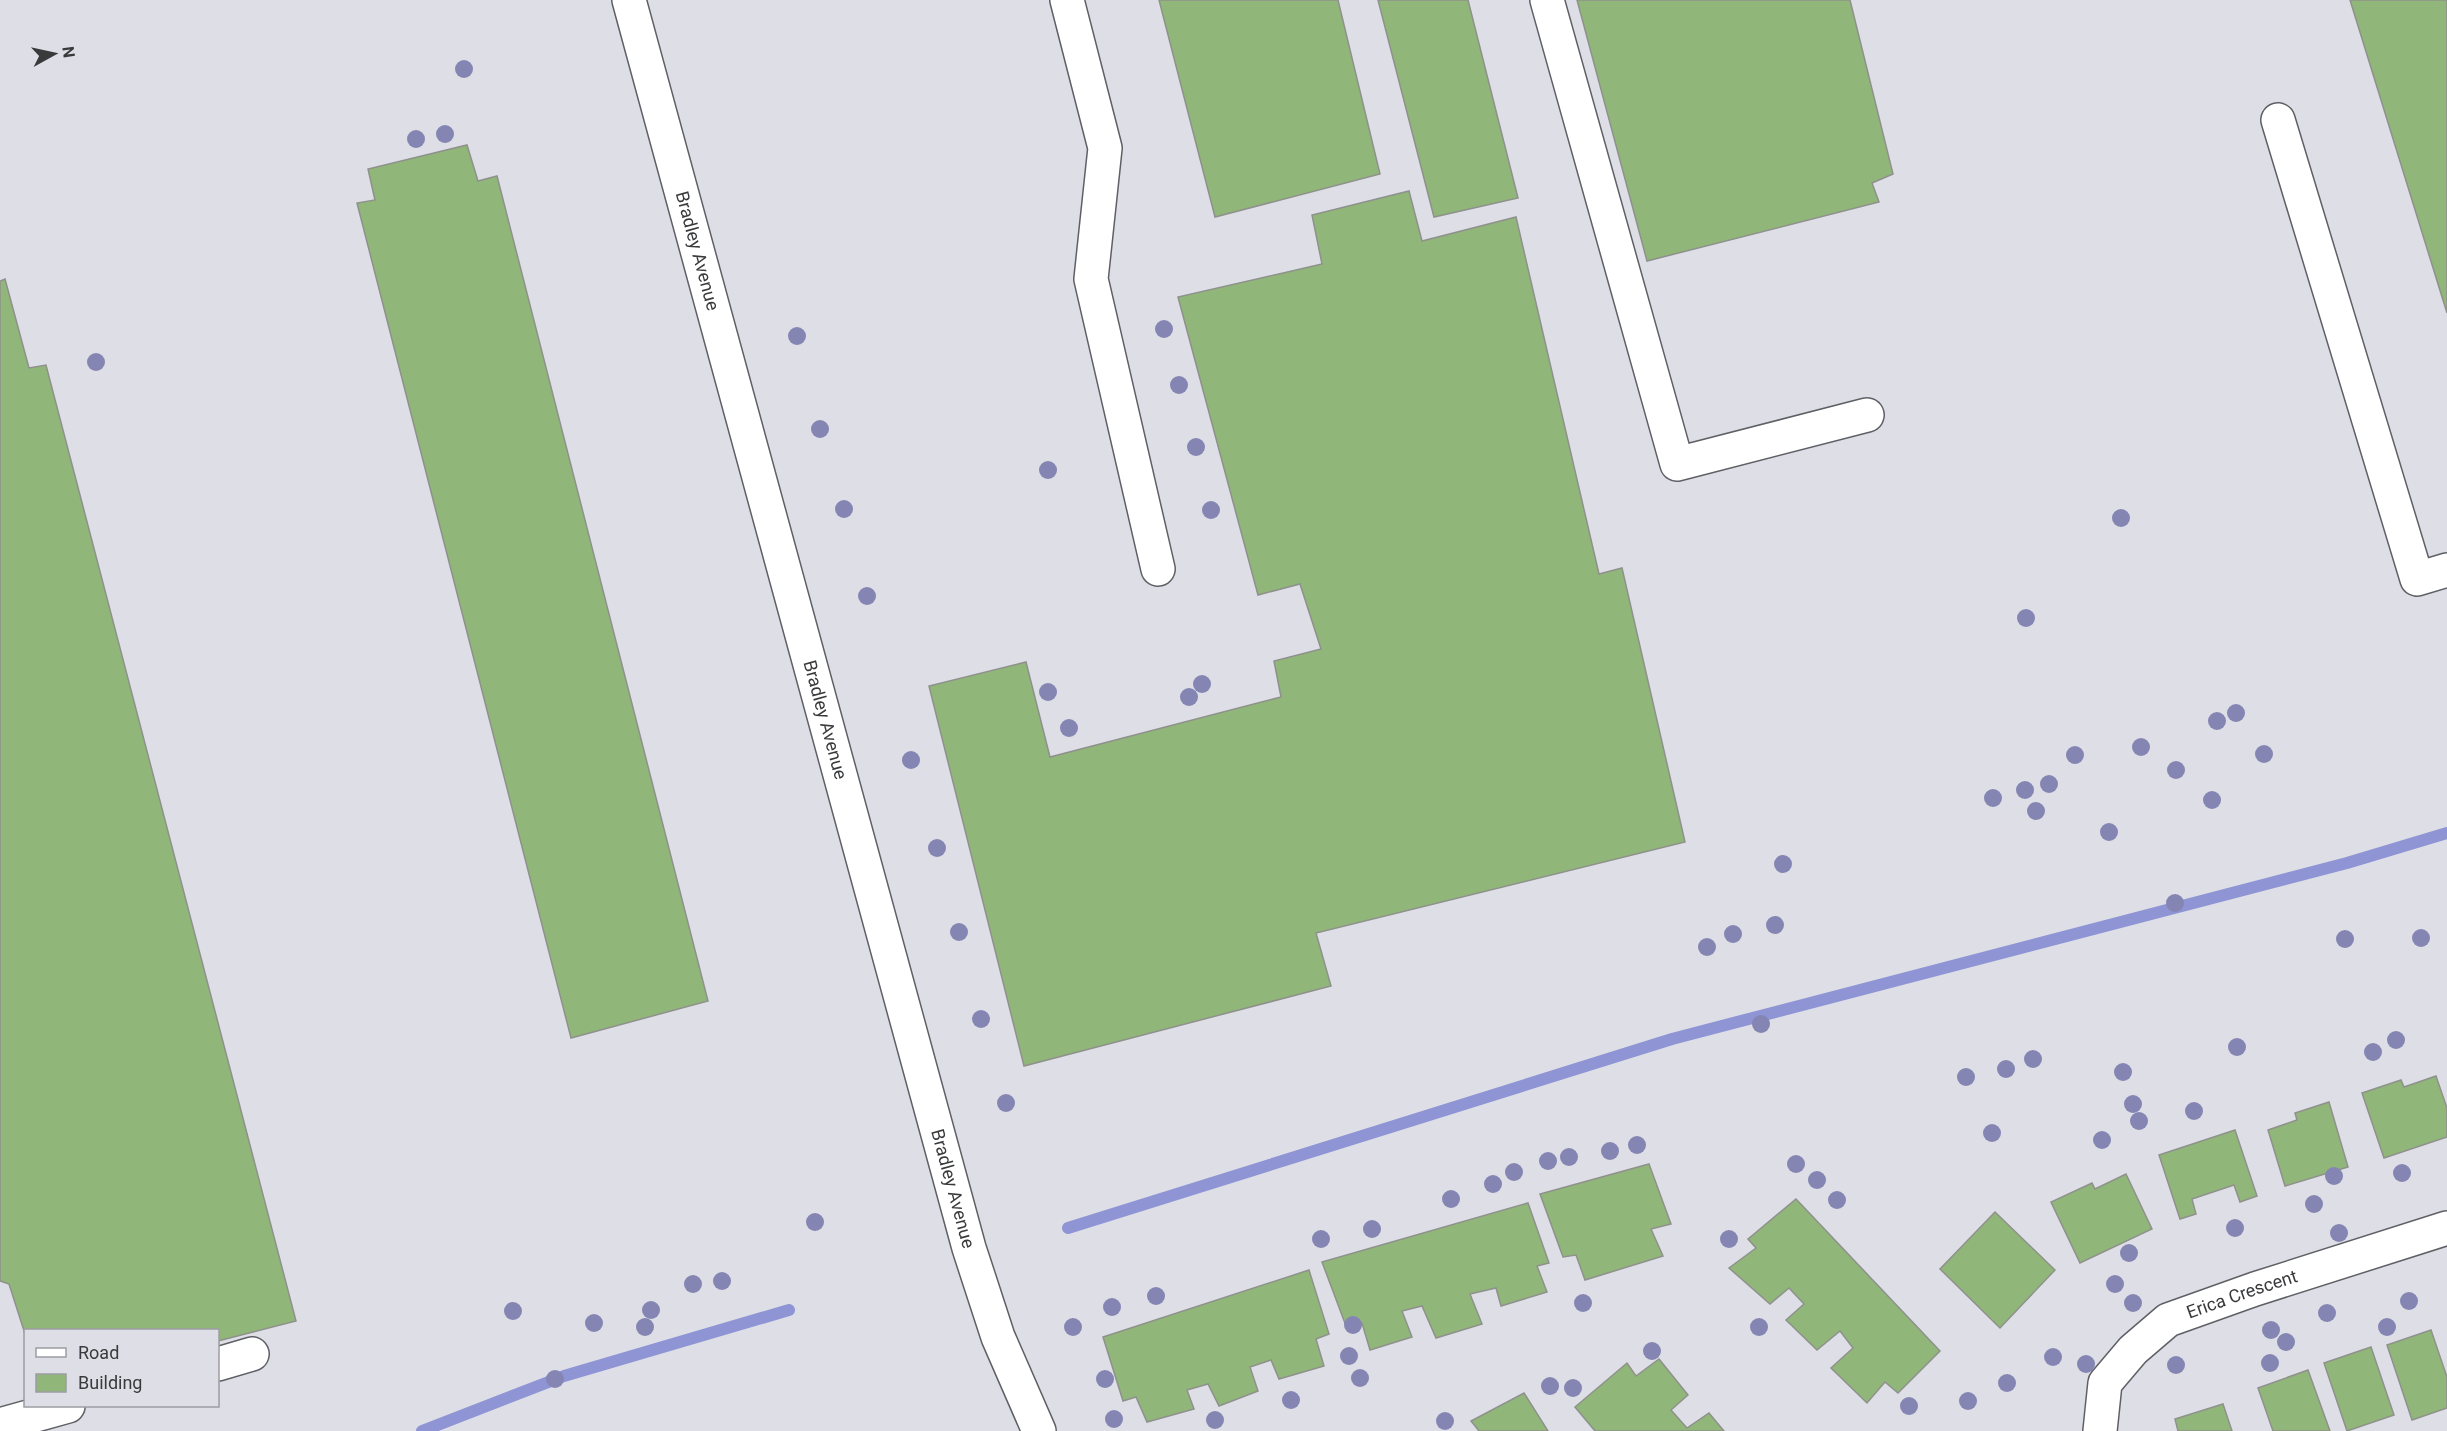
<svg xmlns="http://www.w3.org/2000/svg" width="2447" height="1431" viewBox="0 0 2447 1431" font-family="Roboto,sans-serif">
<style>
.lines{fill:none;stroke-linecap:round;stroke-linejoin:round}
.stream{stroke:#8e94d4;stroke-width:12}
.building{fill:#91b679;stroke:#8e918c;stroke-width:1.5}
.minor-casing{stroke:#5f6066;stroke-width:36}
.major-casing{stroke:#5f6066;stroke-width:36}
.minor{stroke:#fff;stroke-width:33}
.major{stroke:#fff;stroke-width:33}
.tree{fill:#8585b3}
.labels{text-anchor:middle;stroke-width:6;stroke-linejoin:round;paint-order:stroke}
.street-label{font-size:18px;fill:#393a3c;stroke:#dedfe6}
</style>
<rect width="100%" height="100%" fill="#dedfe6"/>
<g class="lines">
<g class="stream">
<polyline points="1068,1228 1672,1039 2347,863 2447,833"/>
<polyline points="422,1431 564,1376 789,1310"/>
</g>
</g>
<g class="building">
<polygon points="1159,0 1338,0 1380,174 1215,217"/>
<polygon points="1378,0 1468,0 1518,198 1434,217"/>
<polygon points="1577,0 1850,0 1893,174 1872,183 1879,202 1647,261"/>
<polygon points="2350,0 2447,0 2447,313"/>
<polygon points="467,145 478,181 497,176 708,1001 571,1038 357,203 375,200 368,169"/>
<polygon points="1409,191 1422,241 1516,217 1599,574 1622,568 1685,842 1316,933 1331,986 1024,1066 929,686 1026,662 1050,757 1281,697 1274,661 1321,649 1300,584 1258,595 1178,297 1322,264 1312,215"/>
<polygon points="5,279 29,368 46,365 296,1321 218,1341 218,1330 26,1330 26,1337 9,1284 0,1281 0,281"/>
<polygon points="2436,1076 2447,1108 2447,1137 2384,1158 2362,1093 2401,1080 2404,1087"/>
<polygon points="2329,1102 2348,1167 2285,1186 2268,1130 2297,1120 2295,1113"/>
<polygon points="2235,1130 2257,1196 2240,1202 2234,1185 2192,1199 2196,1214 2180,1219 2159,1155"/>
<polygon points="1649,1164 1671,1224 1651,1229 1663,1256 1585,1280 1576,1255 1563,1257 1540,1194"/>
<polygon points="2126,1174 2152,1229 2080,1263 2051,1202 2092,1183 2095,1189"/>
<polygon points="1796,1199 1940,1351 1898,1393 1885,1382 1867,1403 1831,1368 1853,1348 1840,1331 1817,1350 1786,1320 1804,1304 1789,1288 1770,1304 1729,1268 1756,1248 1748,1239"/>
<polygon points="1528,1203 1549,1263 1537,1266 1547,1292 1501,1306 1496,1288 1470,1294 1482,1324 1436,1338 1422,1306 1402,1311 1412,1337 1370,1350 1362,1323 1346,1326 1322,1262"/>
<polygon points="1995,1212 2055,1270 2000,1328 1940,1269"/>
<polygon points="1309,1270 1329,1334 1316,1339 1324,1366 1279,1379 1271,1360 1250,1367 1258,1391 1219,1406 1208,1384 1187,1390 1194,1409 1147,1422 1136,1397 1123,1401 1103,1337"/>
<polygon points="2431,1330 2447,1377 2447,1408 2412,1420 2387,1345"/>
<polygon points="2371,1347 2394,1415 2347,1431 2324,1363"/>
<polygon points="1659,1359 1688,1395 1671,1410 1687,1428 1709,1413 1724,1431 1595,1431 1575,1407 1627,1363 1636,1376"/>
<polygon points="2308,1370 2330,1431 2273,1431 2258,1388"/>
<polygon points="1524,1393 1548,1431 1479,1431 1471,1421"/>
<polygon points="2223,1404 2232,1431 2178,1431 2175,1419"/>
</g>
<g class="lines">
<defs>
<g id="minor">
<polyline points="1067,0 1105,148 1091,279 1158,569"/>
<polyline points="1547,0 1677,464 1867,415"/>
<polyline points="2278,120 2417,579 2447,570"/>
<polyline points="218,1364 252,1354"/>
<polyline points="0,1425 68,1406"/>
<path id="s1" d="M2100 1431 2105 1383 2133 1350 2168 1320 2255 1289 2447 1228"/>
</g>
<g id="major">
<path id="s2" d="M629 0 969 1248 998 1337 1039 1431"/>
</g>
</defs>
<use href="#minor" class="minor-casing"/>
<use href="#major" class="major-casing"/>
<use href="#minor" class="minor"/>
<use href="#major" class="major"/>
</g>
<g class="tree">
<circle cx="464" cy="69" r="9"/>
<circle cx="445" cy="134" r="9"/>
<circle cx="416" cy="139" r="9"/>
<circle cx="1164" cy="329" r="9"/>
<circle cx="797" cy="336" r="9"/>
<circle cx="96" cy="362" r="9"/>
<circle cx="1179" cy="385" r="9"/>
<circle cx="820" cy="429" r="9"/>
<circle cx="1196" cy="447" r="9"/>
<circle cx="1048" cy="470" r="9"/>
<circle cx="844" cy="509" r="9"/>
<circle cx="1211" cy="510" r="9"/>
<circle cx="2121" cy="518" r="9"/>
<circle cx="867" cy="596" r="9"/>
<circle cx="2026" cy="618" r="9"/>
<circle cx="1202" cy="684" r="9"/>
<circle cx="1048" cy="692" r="9"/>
<circle cx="1189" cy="697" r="9"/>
<circle cx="2236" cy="713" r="9"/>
<circle cx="2217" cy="721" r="9"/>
<circle cx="1069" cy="728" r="9"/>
<circle cx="2141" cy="747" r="9"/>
<circle cx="2264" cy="754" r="9"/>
<circle cx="2075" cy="755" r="9"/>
<circle cx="911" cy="760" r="9"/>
<circle cx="2176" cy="770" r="9"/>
<circle cx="2049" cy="784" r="9"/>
<circle cx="2025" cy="790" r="9"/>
<circle cx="1993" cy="798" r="9"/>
<circle cx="2212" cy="800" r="9"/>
<circle cx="2036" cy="811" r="9"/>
<circle cx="2109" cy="832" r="9"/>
<circle cx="937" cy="848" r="9"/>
<circle cx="1783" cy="864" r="9"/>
<circle cx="2175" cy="903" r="9"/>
<circle cx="1775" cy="925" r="9"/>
<circle cx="959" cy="932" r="9"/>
<circle cx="1733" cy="934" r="9"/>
<circle cx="2421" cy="938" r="9"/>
<circle cx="2345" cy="939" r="9"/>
<circle cx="1707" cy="947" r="9"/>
<circle cx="981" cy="1019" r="9"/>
<circle cx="1761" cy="1024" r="9"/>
<circle cx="2396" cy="1040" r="9"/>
<circle cx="2237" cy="1047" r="9"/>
<circle cx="2373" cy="1052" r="9"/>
<circle cx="2033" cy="1059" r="9"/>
<circle cx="2006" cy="1069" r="9"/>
<circle cx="2123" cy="1072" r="9"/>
<circle cx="1966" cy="1077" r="9"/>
<circle cx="1006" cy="1103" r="9"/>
<circle cx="2133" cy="1104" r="9"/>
<circle cx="2194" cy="1111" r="9"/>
<circle cx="2139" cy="1121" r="9"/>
<circle cx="1992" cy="1133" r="9"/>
<circle cx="2102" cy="1140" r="9"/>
<circle cx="1637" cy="1145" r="9"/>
<circle cx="1610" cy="1151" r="9"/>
<circle cx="1569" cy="1157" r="9"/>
<circle cx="1548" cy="1161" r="9"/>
<circle cx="1796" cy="1164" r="9"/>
<circle cx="1514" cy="1172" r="9"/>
<circle cx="2402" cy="1173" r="9"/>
<circle cx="2334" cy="1176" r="9"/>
<circle cx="1817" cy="1180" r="9"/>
<circle cx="1493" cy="1184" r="9"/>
<circle cx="1451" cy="1199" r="9"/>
<circle cx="1837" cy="1200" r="9"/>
<circle cx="2314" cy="1204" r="9"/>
<circle cx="815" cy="1222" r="9"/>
<circle cx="2235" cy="1228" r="9"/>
<circle cx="1372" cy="1229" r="9"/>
<circle cx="2339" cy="1233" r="9"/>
<circle cx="1321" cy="1239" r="9"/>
<circle cx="1729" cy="1239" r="9"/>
<circle cx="2129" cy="1253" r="9"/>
<circle cx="722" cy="1281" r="9"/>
<circle cx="693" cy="1284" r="9"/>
<circle cx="2115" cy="1284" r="9"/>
<circle cx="1156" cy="1296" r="9"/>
<circle cx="2409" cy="1301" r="9"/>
<circle cx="1583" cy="1303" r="9"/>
<circle cx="2133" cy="1303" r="9"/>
<circle cx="1112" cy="1307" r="9"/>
<circle cx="651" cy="1310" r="9"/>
<circle cx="513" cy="1311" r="9"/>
<circle cx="2327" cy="1313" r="9"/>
<circle cx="594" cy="1323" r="9"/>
<circle cx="1353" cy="1325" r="9"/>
<circle cx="645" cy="1327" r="9"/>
<circle cx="1073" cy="1327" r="9"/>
<circle cx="1759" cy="1327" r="9"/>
<circle cx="2387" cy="1327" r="9"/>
<circle cx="2271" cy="1330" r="9"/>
<circle cx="2286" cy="1342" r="9"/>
<circle cx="1652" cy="1351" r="9"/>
<circle cx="1349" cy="1356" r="9"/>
<circle cx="2053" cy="1357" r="9"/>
<circle cx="2270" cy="1363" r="9"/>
<circle cx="2086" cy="1364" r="9"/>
<circle cx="2176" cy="1365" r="9"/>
<circle cx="1360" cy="1378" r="9"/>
<circle cx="555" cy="1379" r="9"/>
<circle cx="1105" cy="1379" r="9"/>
<circle cx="2007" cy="1383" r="9"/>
<circle cx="1550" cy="1386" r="9"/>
<circle cx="1573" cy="1388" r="9"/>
<circle cx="1291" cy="1400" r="9"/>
<circle cx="1968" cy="1401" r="9"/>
<circle cx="1909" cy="1406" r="9"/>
<circle cx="1114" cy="1419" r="9"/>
<circle cx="1215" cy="1420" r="9"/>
<circle cx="1445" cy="1421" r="9"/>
</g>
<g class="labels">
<g class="street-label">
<text dy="6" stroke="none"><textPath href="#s2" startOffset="260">Bradley Avenue</textPath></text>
<text dy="6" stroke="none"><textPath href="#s2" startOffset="746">Bradley Avenue</textPath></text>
<text dy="6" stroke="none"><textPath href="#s2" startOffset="1232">Bradley Avenue</textPath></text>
<text dy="6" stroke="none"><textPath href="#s1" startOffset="216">Erica Crescent</textPath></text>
</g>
</g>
<rect x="24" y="1329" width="195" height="78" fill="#dedfe6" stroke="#9c9da2" stroke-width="1.5"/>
<rect x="36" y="1348" width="30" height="9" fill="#ffffff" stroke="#9c9da2" stroke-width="1.5"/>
<text x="78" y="1359" font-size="18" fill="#393a3c">Road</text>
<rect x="36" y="1374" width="30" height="18" fill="#91b679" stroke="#9c9da2" stroke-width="1.5"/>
<text x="78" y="1389" font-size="18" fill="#393a3c">Building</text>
<g transform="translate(54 54) rotate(82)" stroke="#dedfe6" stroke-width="4.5" paint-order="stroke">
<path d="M0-4.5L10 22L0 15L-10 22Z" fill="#393a3c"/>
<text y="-9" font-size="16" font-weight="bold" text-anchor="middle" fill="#393a3c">N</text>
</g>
</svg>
